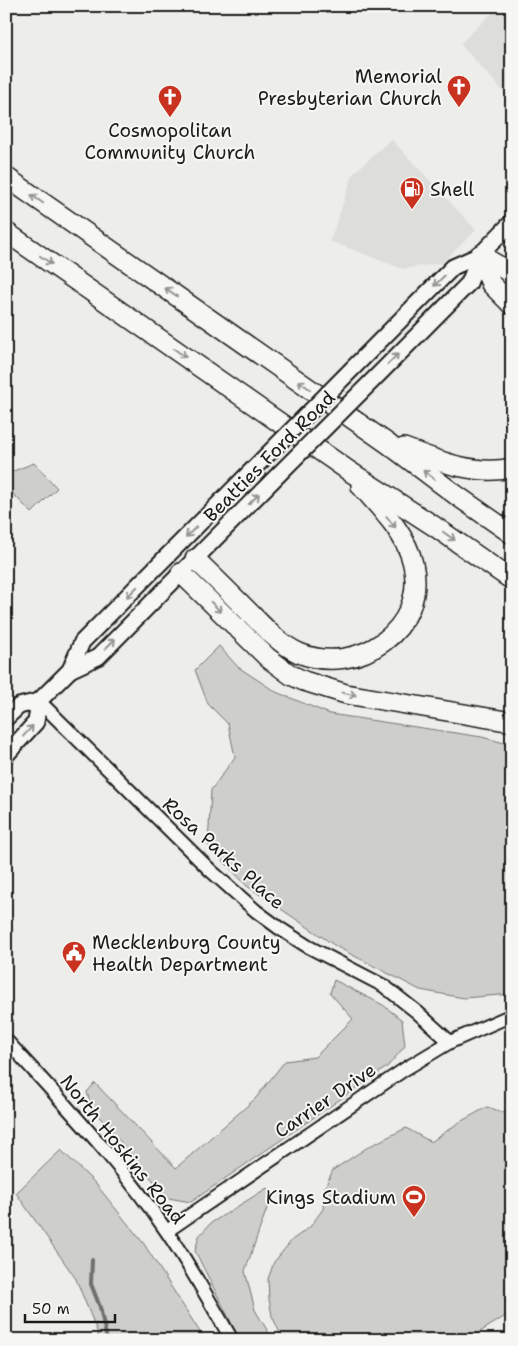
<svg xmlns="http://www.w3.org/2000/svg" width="518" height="1346" viewBox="0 0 518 1346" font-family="'Shantell Sans',sans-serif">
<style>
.built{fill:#ddddda}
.green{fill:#cececb;stroke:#757574}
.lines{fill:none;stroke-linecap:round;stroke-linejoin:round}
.stream{stroke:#6f6f6d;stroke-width:4}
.tertiary-casing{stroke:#1c1c1c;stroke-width:16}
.secondary-casing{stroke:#1c1c1c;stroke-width:19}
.motorway-casing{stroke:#1c1c1c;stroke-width:22}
.tertiary{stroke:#f6f6f2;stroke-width:12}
.secondary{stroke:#f6f6f2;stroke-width:15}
.motorway{stroke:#f6f6f2;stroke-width:19}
.secondary-bridge-casing{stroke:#1c1c1c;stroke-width:19;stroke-linecap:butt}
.secondary-bridge{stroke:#f6f6f2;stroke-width:15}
.oneway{stroke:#949492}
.labels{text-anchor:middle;stroke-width:4;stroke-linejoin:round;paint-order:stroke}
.poi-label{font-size:19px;fill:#1c1c1c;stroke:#f6f6f2;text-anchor:end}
.street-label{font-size:19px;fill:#1c1c1c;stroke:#f6f6f2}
</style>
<rect width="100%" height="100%" fill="#edede9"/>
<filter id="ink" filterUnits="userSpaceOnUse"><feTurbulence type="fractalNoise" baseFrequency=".02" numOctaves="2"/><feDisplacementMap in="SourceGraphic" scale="10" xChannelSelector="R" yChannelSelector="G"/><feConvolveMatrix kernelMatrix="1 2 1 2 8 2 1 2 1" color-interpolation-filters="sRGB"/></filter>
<g filter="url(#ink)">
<g class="built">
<polygon points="499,6 512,6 512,101 460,44"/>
<polygon points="391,139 476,230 442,263 403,269 330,241 353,174"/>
</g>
<g class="green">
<polygon points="34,463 57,488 32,513 6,487 6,474"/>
<polygon points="219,646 238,667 276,692 330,714 482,737 512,745 512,994 464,998 420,990 337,947 247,886 208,845 211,790 235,757 228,724 208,704 195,670"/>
<polygon points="334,980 383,1005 402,1020 405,1046 387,1067 191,1202 168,1198 91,1107 87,1092 95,1083 176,1168 255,1099 285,1061 315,1057 353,1019 330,993"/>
<polygon points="487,1107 512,1115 512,1312 467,1340 286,1340 280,1333 272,1316 269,1299 268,1279 274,1262 292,1240 310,1227 323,1209 324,1189 333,1170 368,1147 406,1128 431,1142 458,1123"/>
<polygon points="61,1150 95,1183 144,1244 205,1340 98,1340 97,1331 76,1279 16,1193"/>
<polygon points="267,1188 272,1194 245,1271 255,1310 273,1340 240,1340 195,1251 199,1236 211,1223"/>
</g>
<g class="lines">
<polyline class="stream" points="92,1260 91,1284 100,1307 107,1340"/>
<defs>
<g id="tertiary">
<polyline points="39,701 210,870 256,911 279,928 307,946 384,986 417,1012 450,1042"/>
<path d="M6 1040C62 1102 121 1163 167 1232 191 1267 211 1304 232 1340"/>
<polyline points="167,1231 405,1069 450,1042 512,1015"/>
</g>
<g id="secondary">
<polyline points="352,369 453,267 480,255 512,222"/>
<polyline points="371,382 469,283 480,255"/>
<polyline points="70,670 98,657 280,473"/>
<polyline points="6,718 19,706 39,701 70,670 82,642 262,460"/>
<polyline points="6,755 36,722 39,701"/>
</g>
<g id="motorway">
<polyline points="6,177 387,443 456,495 512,534"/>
<polyline points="6,232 349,471 434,526 512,580"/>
<polyline points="480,255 491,284 512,305"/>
<polyline points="480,255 506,270 512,276"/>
<path d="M404 448C439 461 474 476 512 468"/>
<path d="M195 559C213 576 231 594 249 612 264 627 279 644 299 653 357 677 428 629 413 564 406 533 381 509 361 486"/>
<polyline points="181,573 268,658 291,675 304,681 346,694 512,722"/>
</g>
</defs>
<use href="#tertiary" class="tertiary-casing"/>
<use href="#secondary" class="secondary-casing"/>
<use href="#motorway" class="motorway-casing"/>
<use href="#tertiary" class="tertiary"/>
<use href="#secondary" class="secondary"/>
<use href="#motorway" class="motorway"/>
<defs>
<g id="secondary-bridge">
<polyline points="262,460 352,369"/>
<polyline points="280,473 371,382"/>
</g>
</defs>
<use href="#secondary-bridge" class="secondary-bridge-casing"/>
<use href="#secondary-bridge" class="secondary-bridge"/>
</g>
<defs><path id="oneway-shaft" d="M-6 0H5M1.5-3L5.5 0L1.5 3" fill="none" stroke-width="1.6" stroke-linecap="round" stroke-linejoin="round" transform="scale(1.25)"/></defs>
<g class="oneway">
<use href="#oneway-shaft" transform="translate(37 199) rotate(-145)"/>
<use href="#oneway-shaft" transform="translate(46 260) rotate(35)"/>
<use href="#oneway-shaft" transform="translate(439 281) rotate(135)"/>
<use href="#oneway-shaft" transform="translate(171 292) rotate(-145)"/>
<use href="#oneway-shaft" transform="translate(180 353) rotate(35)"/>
<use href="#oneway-shaft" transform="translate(393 359) rotate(-45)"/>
<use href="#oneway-shaft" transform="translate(304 385) rotate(-145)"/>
<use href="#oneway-shaft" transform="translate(429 475) rotate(-143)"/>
<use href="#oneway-shaft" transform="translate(254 499) rotate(-45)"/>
<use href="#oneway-shaft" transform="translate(391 522) rotate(51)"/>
<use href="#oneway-shaft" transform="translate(191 532) rotate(135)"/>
<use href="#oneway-shaft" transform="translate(449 536) rotate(35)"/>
<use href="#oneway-shaft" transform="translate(132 592) rotate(135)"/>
<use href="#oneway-shaft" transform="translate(216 607) rotate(45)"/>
<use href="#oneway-shaft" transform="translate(110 644) rotate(-45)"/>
<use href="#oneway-shaft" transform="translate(349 694) rotate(11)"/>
<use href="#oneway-shaft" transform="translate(28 731) rotate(-48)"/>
</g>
</g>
<defs>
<symbol id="church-pin" viewBox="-11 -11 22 30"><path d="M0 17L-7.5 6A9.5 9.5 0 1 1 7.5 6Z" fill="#c8321e" stroke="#f6f6f2"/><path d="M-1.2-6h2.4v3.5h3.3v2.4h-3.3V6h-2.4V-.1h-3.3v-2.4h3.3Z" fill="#fff"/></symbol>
<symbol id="fuel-pin" viewBox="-11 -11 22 30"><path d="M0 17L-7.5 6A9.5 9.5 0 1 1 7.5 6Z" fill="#c8321e" stroke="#f6f6f2"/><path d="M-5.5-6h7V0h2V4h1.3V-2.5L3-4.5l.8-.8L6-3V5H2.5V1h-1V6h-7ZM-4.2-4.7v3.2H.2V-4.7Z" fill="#fff"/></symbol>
<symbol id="civic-pin" viewBox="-11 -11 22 30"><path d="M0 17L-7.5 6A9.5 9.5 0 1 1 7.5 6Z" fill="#c8321e" stroke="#f6f6f2"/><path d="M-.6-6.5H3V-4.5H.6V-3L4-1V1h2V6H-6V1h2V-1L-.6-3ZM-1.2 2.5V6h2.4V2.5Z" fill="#fff"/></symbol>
<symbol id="stadium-pin" viewBox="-11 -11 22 30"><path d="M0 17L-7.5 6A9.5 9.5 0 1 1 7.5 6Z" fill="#c8321e" stroke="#f6f6f2"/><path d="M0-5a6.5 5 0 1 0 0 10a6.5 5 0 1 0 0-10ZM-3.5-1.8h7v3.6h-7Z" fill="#fff"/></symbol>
</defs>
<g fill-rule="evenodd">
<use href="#church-pin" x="445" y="73" width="28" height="38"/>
<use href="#church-pin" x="156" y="83" width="28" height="38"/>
<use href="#fuel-pin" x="398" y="175" width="28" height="38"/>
<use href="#civic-pin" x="60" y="939" width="28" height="38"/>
<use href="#stadium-pin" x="400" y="1183" width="28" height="38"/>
</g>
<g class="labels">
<g class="poi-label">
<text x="442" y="83">Memorial<tspan x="442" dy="22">Presbyterian Church</tspan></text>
<text x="170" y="137" text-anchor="middle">Cosmopolitan<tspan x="170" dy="22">Community Church</tspan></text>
<text x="430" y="196" text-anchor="start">Shell</text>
<text x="92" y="949" text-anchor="start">Mecklenburg County<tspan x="92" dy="22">Health Department</tspan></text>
<text x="396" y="1204">Kings Stadium</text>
</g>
<g class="street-label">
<text transform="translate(269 456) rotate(-45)" y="7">Beatties Ford Road</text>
<text transform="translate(224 853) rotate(42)" y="7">Rosa Parks Place</text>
<text transform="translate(325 1100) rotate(-34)" y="7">Carrier Drive</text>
<text transform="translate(123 1149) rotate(51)" y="7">North Hoskins Road</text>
</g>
</g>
<rect width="518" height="1346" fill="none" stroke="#f6f6f2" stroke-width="25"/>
<rect x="12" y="12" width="493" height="1321" fill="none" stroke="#1c1c1c" stroke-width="2" filter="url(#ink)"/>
<path d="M25 1314v8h90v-8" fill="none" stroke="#1c1c1c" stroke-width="2.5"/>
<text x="32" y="1314" font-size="15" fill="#1c1c1c" stroke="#f6f6f2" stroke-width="4" paint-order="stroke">50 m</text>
</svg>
